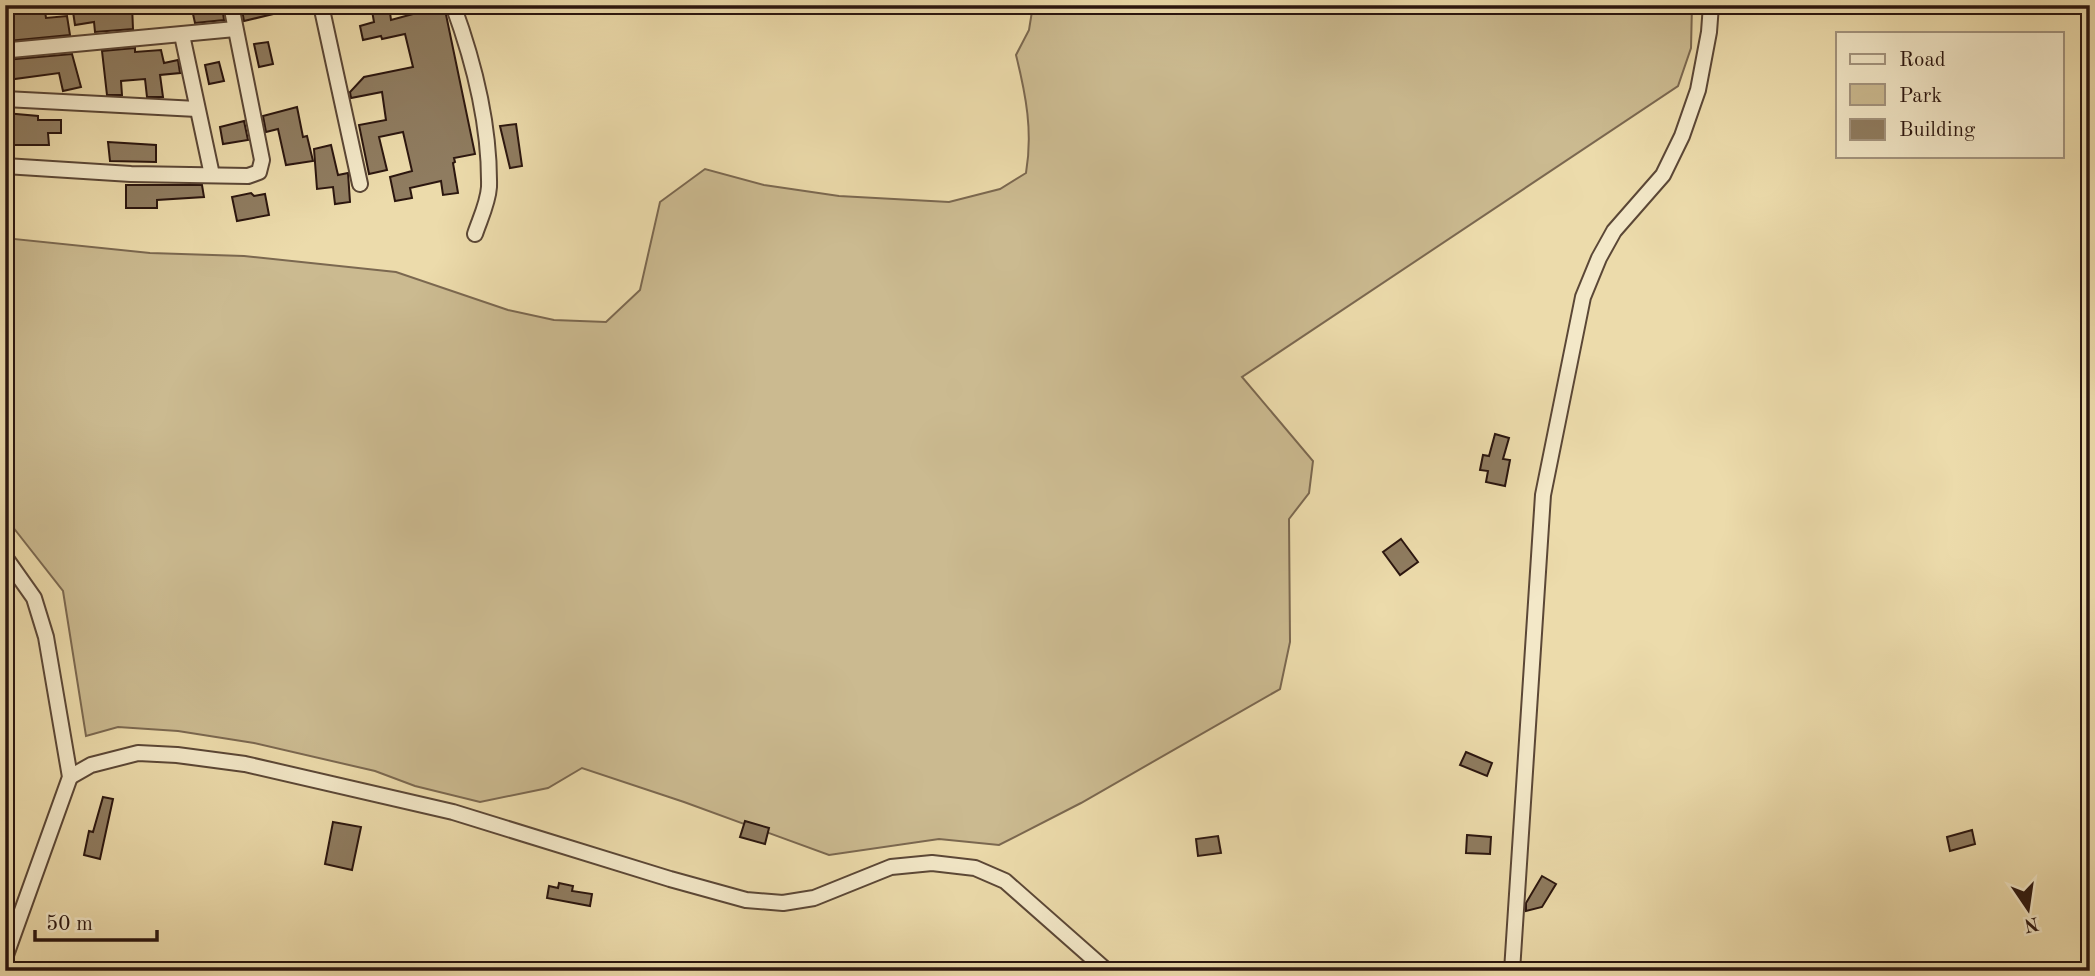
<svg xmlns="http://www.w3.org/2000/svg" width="2095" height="976" viewBox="0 0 2095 976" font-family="'Old Standard TT',serif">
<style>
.green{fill:#cbba90;stroke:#7b6850;stroke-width:2}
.building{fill:#8f7c60;stroke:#2b160f;stroke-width:2}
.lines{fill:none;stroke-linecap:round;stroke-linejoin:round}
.street-casing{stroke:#5b4736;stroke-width:18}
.street{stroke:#f3e8c8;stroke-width:14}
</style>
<rect width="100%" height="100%" fill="#ecdbab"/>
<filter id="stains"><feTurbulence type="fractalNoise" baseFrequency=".00286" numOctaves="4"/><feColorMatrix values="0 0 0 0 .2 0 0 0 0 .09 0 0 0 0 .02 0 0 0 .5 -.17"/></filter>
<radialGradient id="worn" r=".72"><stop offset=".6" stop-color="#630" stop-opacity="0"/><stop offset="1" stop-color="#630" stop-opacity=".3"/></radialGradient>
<path class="green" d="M1033 5H1692L1691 48 1678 86 1242 377 1313 461 1309 493 1289 519 1290 642 1280 689 1081 803 999 845 939 839 829 855 684 802 582 768 548 788 480 802 415 786 375 771 254 743 178 731 118 727 86 736 63 591 5 517V238L150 253 244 256 396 272 508 310 554 320 606 322 640 290 660 202 705 169 764 185 839 196 949 202 1000 189 1026 173C1033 132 1026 95 1016 55L1029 30Z"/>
<g class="building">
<polygon points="10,5 44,5 46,18 67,16 70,35 8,41 7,23 13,22"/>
<polygon points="72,5 132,5 133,29 95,32 94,22 75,25"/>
<polygon points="191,5 222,5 224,20 195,23"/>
<polygon points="241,5 289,5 290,10 244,21"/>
<polygon points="371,5 389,5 391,20 424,11 422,5 444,5 475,154 454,158 455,162 453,163 458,193 443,195 441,181 410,188 412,198 395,201 390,177 412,171 403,132 379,137 387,170 369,174 359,125 386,120 382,92 351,98 350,92 364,77 413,67 405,34 382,39 381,36 363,40 360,26 374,22"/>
<polygon points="268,42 273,64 259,67 254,44"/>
<polygon points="135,48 135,52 161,50 164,63 178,60 180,73 160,75 163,97 147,97 145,79 121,81 122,95 107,95 102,51"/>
<polygon points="72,54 81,87 63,91 59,73 7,80 5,60"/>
<polygon points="219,62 224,81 209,84 205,65"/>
<polygon points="297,107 303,137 307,136 313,161 286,165 278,129 266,132 263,116"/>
<polygon points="5,113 38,116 38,120 61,120 61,133 48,133 49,145 5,145"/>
<polygon points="244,121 248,140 223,144 220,127"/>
<polygon points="516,124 522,166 510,168 500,126"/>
<polygon points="108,142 156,145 156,162 110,161"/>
<polygon points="331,145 338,175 348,173 350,202 335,204 333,187 317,189 314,149"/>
<polygon points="126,185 202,185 204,197 157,200 157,208 126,208"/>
<polygon points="251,193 254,196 265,194 269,215 237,221 232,197"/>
<polygon points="1495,434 1509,438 1503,459 1510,460 1505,486 1486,482 1488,471 1480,470 1483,455 1489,456"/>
<polygon points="1401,539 1418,562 1400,575 1383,552"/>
<polygon points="1466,752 1492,763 1487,776 1460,765"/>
<polygon points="103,797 113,799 100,859 84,855 89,831 93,832"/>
<polygon points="745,821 769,828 765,844 740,837"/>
<polygon points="333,822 361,827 352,870 325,864"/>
<polygon points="1972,830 1975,844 1950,851 1947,837"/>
<polygon points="1467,835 1491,837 1490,854 1466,853"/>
<polygon points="1218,836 1221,853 1198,856 1196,839"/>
<polygon points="1542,876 1556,884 1542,907 1526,911 1526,903"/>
<polygon points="559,883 573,886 572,891 592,894 590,906 547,898 549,886 558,888"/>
</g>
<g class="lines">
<defs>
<g id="street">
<polyline points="321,5 360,184"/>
<path d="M453 5C474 62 490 126 489 187 488 203 480 219 475 234"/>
<polyline points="182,35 212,175"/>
<polyline points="11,50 235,29"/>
<polyline points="5,99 197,109"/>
<polyline points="5,166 131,174 248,176 259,172 262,160 231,5"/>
<polyline points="5,557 34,598 46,637 70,777 5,958"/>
<polyline points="70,777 91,765 138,753 177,755 245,764 453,812 670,879 746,900 783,903 814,898 891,867 932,863 975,868 1005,881 1107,971"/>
<polyline points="1512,971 1543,495 1583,297 1599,258 1614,231 1663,175 1682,136 1698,90 1709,32 1711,5"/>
</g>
</defs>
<use href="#street" class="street-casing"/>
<use href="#street" class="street"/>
</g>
<rect width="2095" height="976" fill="none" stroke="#ecdbab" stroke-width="28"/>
<rect x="7" y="7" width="2081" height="962" fill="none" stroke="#2b160f" stroke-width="3.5"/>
<rect x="14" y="14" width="2067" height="948" fill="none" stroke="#2b160f" stroke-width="2"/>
<rect x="1836" y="32" width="228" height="126" fill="#f3e8c8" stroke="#a3947e" stroke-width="2"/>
<rect x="1850" y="54" width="35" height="10" fill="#f3e8c8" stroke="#a3947e" stroke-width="2"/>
<text x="1899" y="66" font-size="21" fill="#2b160f">Road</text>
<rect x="1850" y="84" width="35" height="21" fill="#cbba90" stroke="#a3947e" stroke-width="2"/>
<text x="1899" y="102" font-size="21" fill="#2b160f">Park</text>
<rect x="1850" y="119" width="35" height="21" fill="#8f7c60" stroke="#a3947e" stroke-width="2"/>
<text x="1899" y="136" font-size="21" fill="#2b160f">Building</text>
<g transform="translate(2028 909) rotate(167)" stroke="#f3e8c8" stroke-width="5" paint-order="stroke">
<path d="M0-5L12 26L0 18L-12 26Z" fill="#2b160f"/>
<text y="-10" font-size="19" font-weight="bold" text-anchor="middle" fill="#2b160f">N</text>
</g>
<path d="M35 930v10h122v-10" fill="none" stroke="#2b160f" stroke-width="3.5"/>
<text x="46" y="930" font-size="21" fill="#2b160f" stroke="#f3e8c8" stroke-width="5" paint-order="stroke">50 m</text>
<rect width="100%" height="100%" filter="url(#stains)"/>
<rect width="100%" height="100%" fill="url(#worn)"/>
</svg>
